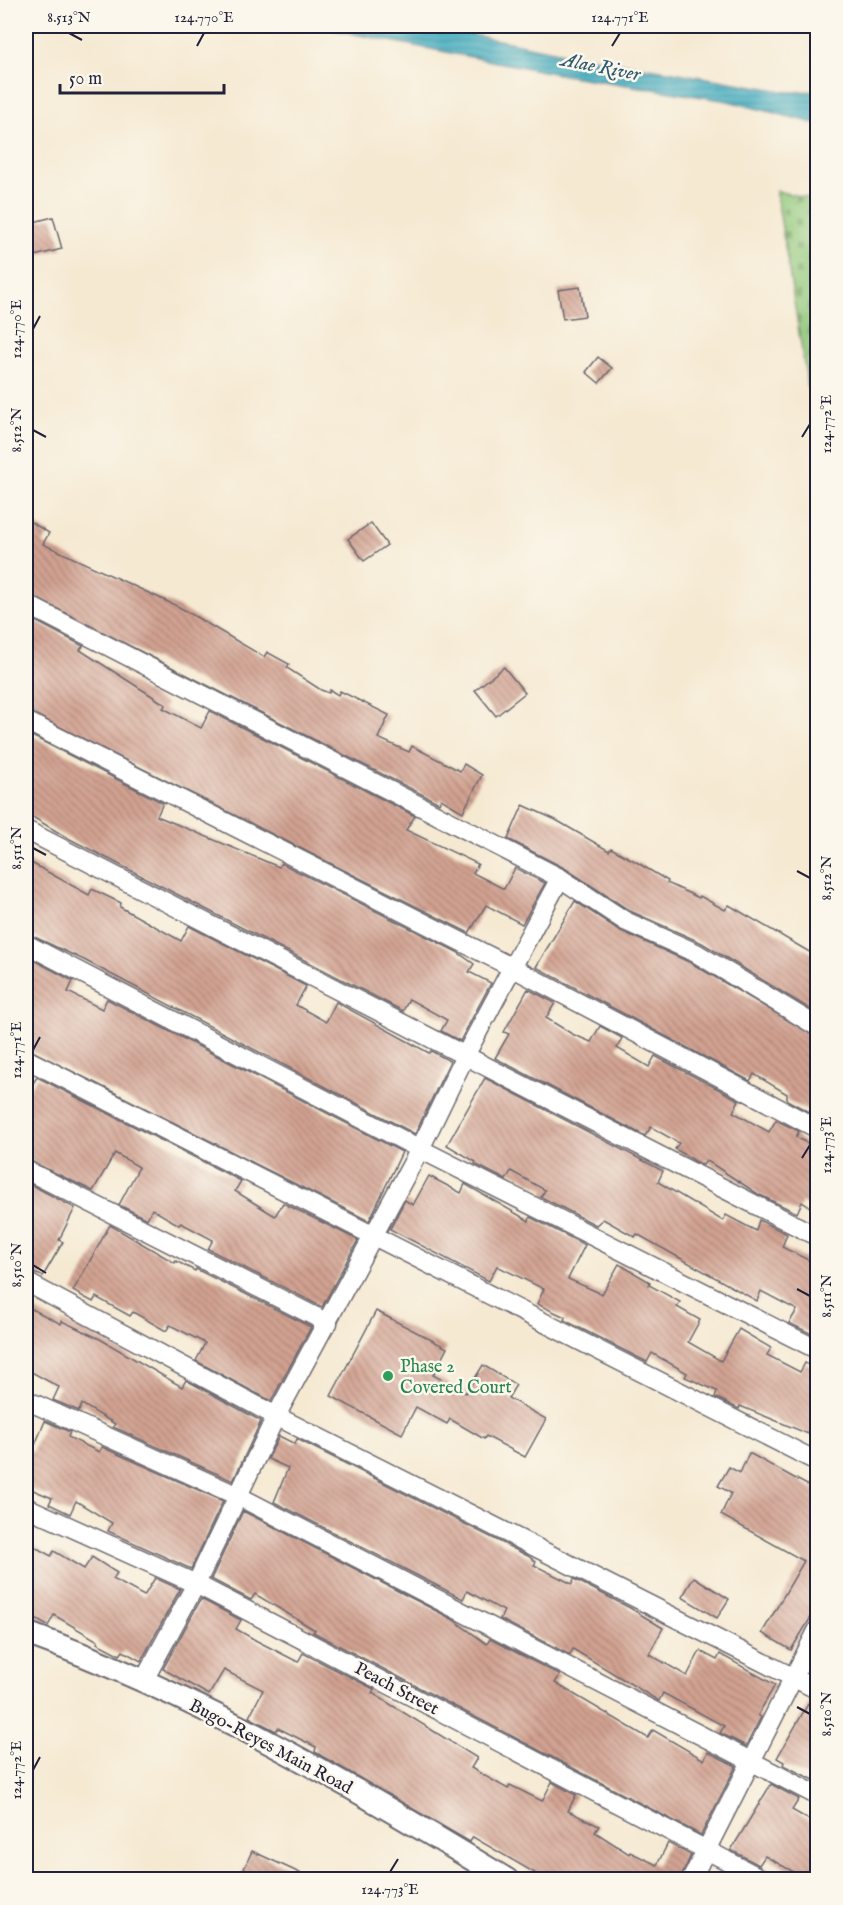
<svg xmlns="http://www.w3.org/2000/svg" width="843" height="1905" viewBox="0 0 843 1905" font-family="'IM FELL English',serif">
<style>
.cemetery{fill:url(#cemetery-stones);stroke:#59745a;stroke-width:1.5}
.water{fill:url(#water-rules);stroke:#31677d;stroke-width:1.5}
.building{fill:url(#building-back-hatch)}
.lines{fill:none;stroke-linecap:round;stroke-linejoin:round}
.minor-casing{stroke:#6c6870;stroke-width:21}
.tertiary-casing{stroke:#6c6870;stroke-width:26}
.minor{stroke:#fff;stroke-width:18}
.tertiary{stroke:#fff;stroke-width:22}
.ticks{fill:none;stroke:#22223b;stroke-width:2}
.leisure-dot{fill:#2e9e5b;stroke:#fbf7ec;stroke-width:2}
.labels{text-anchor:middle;stroke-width:5;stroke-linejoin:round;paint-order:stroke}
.leisure-label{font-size:18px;fill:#27864d;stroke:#fbf7ec;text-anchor:start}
.street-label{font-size:18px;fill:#22223b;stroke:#fbf7ec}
.water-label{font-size:20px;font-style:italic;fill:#2e5970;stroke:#fbf7ec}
.neatline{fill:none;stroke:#22223b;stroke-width:2}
.ticks-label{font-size:15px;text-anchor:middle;fill:#22223b}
</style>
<defs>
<pattern id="cemetery-stones" width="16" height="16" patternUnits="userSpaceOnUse" patternTransform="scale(1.5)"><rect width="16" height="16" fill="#90c779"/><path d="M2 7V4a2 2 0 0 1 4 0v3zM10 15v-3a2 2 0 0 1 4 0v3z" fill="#75a164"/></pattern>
<pattern id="water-rules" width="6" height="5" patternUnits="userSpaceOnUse" patternTransform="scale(1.5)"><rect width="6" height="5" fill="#40acbf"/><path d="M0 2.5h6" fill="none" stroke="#358c9c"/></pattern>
<pattern id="building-back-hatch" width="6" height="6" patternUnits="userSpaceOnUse" patternTransform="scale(1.5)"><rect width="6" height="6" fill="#d2a291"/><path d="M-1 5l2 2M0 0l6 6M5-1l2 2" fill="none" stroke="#aa8478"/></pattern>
</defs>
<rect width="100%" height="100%" fill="#fbf7ec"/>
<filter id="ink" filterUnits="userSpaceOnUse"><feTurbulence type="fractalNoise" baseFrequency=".0167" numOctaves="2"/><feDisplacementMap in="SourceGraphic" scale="12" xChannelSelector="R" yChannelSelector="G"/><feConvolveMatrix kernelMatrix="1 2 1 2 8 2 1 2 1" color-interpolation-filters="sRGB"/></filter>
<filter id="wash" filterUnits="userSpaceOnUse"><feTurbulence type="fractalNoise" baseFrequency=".008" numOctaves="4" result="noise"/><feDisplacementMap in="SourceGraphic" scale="24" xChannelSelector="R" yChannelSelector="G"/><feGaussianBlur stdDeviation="1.35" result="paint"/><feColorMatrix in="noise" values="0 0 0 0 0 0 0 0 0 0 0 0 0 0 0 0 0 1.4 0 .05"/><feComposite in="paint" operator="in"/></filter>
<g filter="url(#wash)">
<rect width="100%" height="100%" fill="#f5e9d2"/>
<polygon class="cemetery" points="776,191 817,200 817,443"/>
<polygon class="water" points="314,26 429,26 568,54 788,92 817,91 817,124 728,101 558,74"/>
<g id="blocks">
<g class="building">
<polygon points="53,217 62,249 30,257 26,243 26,224"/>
<polygon points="580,287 585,316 563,319 558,290"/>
<polygon points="598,357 612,368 599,383 586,372"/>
<polygon points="26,519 49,533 43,544 179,607 264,657 267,652 289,664 287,668 321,690 329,693 330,690 338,695 340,691 389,715 378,738 409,752 412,746 460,771 464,764 482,775 463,812 441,799 439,803 26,593"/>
<polygon points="371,523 387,545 364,561 348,539"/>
<polygon points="26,616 83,646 80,650 166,705 163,708 201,728 210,711 415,816 406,830 478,864 473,873 504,889 515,868 545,883 522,924 486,905 469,933 26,710"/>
<polygon points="504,667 525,693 496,716 475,690"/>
<polygon points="26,733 163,803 157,816 279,867 281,863 457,952 474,964 469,972 491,983 460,1041 441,1031 447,1020 409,999 403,1011 66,837 26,813"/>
<polygon points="523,805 556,820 609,851 611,848 633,860 668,881 667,883 699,898 700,896 725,910 729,905 818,957 818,1014 702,943 630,911 566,869 508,839"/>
<polygon points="26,860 89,895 92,889 121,903 120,907 181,941 189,926 306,986 296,1005 326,1022 336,1002 429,1053 431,1051 450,1061 415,1134 84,960 26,933"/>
<polygon points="575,901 619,930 691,963 818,1038 818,1097 809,1112 787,1100 787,1094 754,1074 750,1081 536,967"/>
<polygon points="26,956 73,981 68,992 102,1009 107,999 402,1152 369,1221 26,1048"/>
<polygon points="528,989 555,1003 546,1018 572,1034 591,1042 600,1026 622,1038 617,1048 649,1067 655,1056 739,1100 733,1112 769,1132 776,1120 799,1131 796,1137 818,1149 818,1212 802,1202 797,1213 758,1194 706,1160 703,1165 695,1161 675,1149 679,1143 651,1127 645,1136 495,1058 509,1034 504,1032"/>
<polygon points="37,1077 241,1181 235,1191 275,1216 283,1203 358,1240 322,1307 208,1249 213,1240 181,1223 179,1225 152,1209 147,1219 119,1205 139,1167 115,1153 93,1191 26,1159 26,1094"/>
<polygon points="485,1078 663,1171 658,1182 723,1221 726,1215 756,1231 759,1220 787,1234 782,1247 818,1265 818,1337 789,1323 797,1310 761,1291 757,1301 637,1234 635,1237 603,1219 596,1225 541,1197 545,1190 511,1171 506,1180 475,1164 476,1162 447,1145"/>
<polygon points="429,1176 461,1193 465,1184 529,1221 530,1217 585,1245 568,1279 602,1294 619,1264 650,1282 649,1285 680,1302 677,1307 700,1320 688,1342 721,1361 739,1329 771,1348 767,1355 800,1372 805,1363 818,1370 818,1438 740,1406 739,1409 715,1397 717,1391 685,1377 687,1373 652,1353 647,1362 564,1320 565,1317 537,1304 544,1289 497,1266 489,1281 390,1229 405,1200 413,1205"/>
<polygon points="26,1182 75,1208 59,1240 63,1242 43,1276 26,1271"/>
<polygon points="110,1225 175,1263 176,1261 195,1271 196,1269 311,1327 271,1401 196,1361 205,1343 170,1325 166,1331 133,1312 130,1316 96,1297 93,1302 73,1291"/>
<polygon points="26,1306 61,1324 62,1321 100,1339 182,1387 186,1380 261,1421 233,1481 113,1427 115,1424 82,1404 79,1411 53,1400 59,1387 26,1369"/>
<polygon points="376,1311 447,1348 433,1375 466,1393 483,1365 516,1385 508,1398 546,1419 525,1457 486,1436 484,1439 450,1419 447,1424 416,1407 402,1434 331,1396"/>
<polygon points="45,1421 70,1432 68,1437 99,1452 102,1447 223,1501 191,1569 108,1531 112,1523 76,1501 70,1514 49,1504 52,1498 26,1487 26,1450 32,1452"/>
<polygon points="279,1436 295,1444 297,1439 528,1556 536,1562 534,1565 572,1584 574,1579 630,1608 663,1628 649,1654 687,1676 700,1651 717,1660 720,1654 775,1685 758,1715 761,1717 746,1746 720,1733 724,1726 663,1693 659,1701 573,1649 570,1655 500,1619 504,1611 467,1591 463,1599 274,1502 288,1468 268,1459"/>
<polygon points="749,1453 818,1491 818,1606 791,1650 762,1633 804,1561 721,1515 731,1493 718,1486 729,1467 740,1473"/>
<polygon points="243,1511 452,1619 487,1644 490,1639 560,1675 555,1683 648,1738 653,1730 704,1760 708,1752 736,1766 701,1835 313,1632 315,1630 255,1594 251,1600 211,1579"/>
<polygon points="26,1542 51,1556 54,1551 84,1569 92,1557 117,1573 113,1579 144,1596 155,1578 180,1589 141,1661 123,1651 120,1655 97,1643 98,1641 54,1615 48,1626 26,1614"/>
<polygon points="694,1577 729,1599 717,1618 682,1597"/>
<polygon points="201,1599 241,1620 236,1629 257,1641 298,1662 303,1653 374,1689 372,1693 477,1758 471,1768 508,1789 510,1785 542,1801 552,1782 576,1795 568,1811 599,1826 595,1832 629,1854 630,1852 657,1865 668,1843 691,1855 680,1880 532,1880 535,1873 473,1837 470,1842 315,1752 316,1747 278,1728 276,1731 249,1717 263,1690 224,1670 209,1695 163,1669"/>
<polygon points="811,1699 818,1701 818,1782 783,1765 784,1762 777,1758"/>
<polygon points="771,1784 799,1799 792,1810 818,1825 818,1880 808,1880 765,1856 759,1865 731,1850"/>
<polygon points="252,1851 315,1880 239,1880"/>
</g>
</g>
</g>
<g filter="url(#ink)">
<use href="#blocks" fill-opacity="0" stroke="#6c6870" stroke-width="1.5"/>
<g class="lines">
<defs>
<g id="minor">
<polyline points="26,604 560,878 625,921 696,953 818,1027"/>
<polyline points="26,721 513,968 818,1129"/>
<polyline points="26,830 818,1237"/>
<polyline points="26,944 420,1149 818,1350"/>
<polyline points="26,1059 818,1462"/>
<polyline points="26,1170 328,1323"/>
<polyline points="26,1282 276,1416 818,1690"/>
<polyline points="26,1400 238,1496 818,1796"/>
<polyline points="26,1507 196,1584 764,1880"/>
<polyline points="144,1680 196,1584 276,1416 420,1149 466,1054 560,878"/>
<polyline points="691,1880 818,1629"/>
</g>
<path id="tertiary" d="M26 1633C195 1694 353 1786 507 1880"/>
</defs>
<use href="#minor" class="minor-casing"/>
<use href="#tertiary" class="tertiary-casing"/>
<use href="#minor" class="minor"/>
<use href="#tertiary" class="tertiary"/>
</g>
</g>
<path class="ticks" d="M69 33 82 40M197 46 204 33M612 46 620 33M33 329 40 316M33 430 46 437M802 437 810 424M33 848 46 855M797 871 810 878M33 1050 40 1037M802 1158 810 1145M33 1265 46 1273M797 1289 810 1296M797 1707 810 1714M33 1770 40 1757M390 1872 398 1859"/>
<circle class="leisure-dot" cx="388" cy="1376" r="6"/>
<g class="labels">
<g class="leisure-label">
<text x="400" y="1372">Phase 2<tspan x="400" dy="21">Covered Court</tspan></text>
</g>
<g class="street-label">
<text transform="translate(397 1688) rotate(28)" y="6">Peach Street</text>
<text transform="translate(271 1746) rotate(28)" y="6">Bugo-Reyes Main Road</text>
</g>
<g class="water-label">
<text transform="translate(601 66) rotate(11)" y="7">Alae River</text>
</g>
</g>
<rect width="843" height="1905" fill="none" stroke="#fbf7ec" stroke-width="66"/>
<path d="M60 84v9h164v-9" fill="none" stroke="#22223b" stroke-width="3"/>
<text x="69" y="84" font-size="18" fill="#22223b" stroke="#fbf7ec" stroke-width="4.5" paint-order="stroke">50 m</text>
<rect x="33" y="33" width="777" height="1839" class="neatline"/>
<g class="ticks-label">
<text x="69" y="22">8.513°N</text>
<text x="204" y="22">124.770°E</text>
<text x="620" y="22">124.771°E</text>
<text transform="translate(16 329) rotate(-90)" y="5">124.770°E</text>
<text transform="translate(826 424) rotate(-90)" y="5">124.772°E</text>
<text transform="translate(16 430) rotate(-90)" y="5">8.512°N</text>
<text transform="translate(16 848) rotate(-90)" y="5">8.511°N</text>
<text transform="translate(826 878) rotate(-90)" y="5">8.512°N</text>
<text transform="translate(16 1050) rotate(-90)" y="5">124.771°E</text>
<text transform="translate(826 1145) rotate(-90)" y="5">124.773°E</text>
<text transform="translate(16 1265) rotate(-90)" y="5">8.510°N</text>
<text transform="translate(826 1296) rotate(-90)" y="5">8.511°N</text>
<text transform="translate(826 1714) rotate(-90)" y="5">8.510°N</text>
<text transform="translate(16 1770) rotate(-90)" y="5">124.772°E</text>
<text x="390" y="1894">124.773°E</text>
</g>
</svg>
